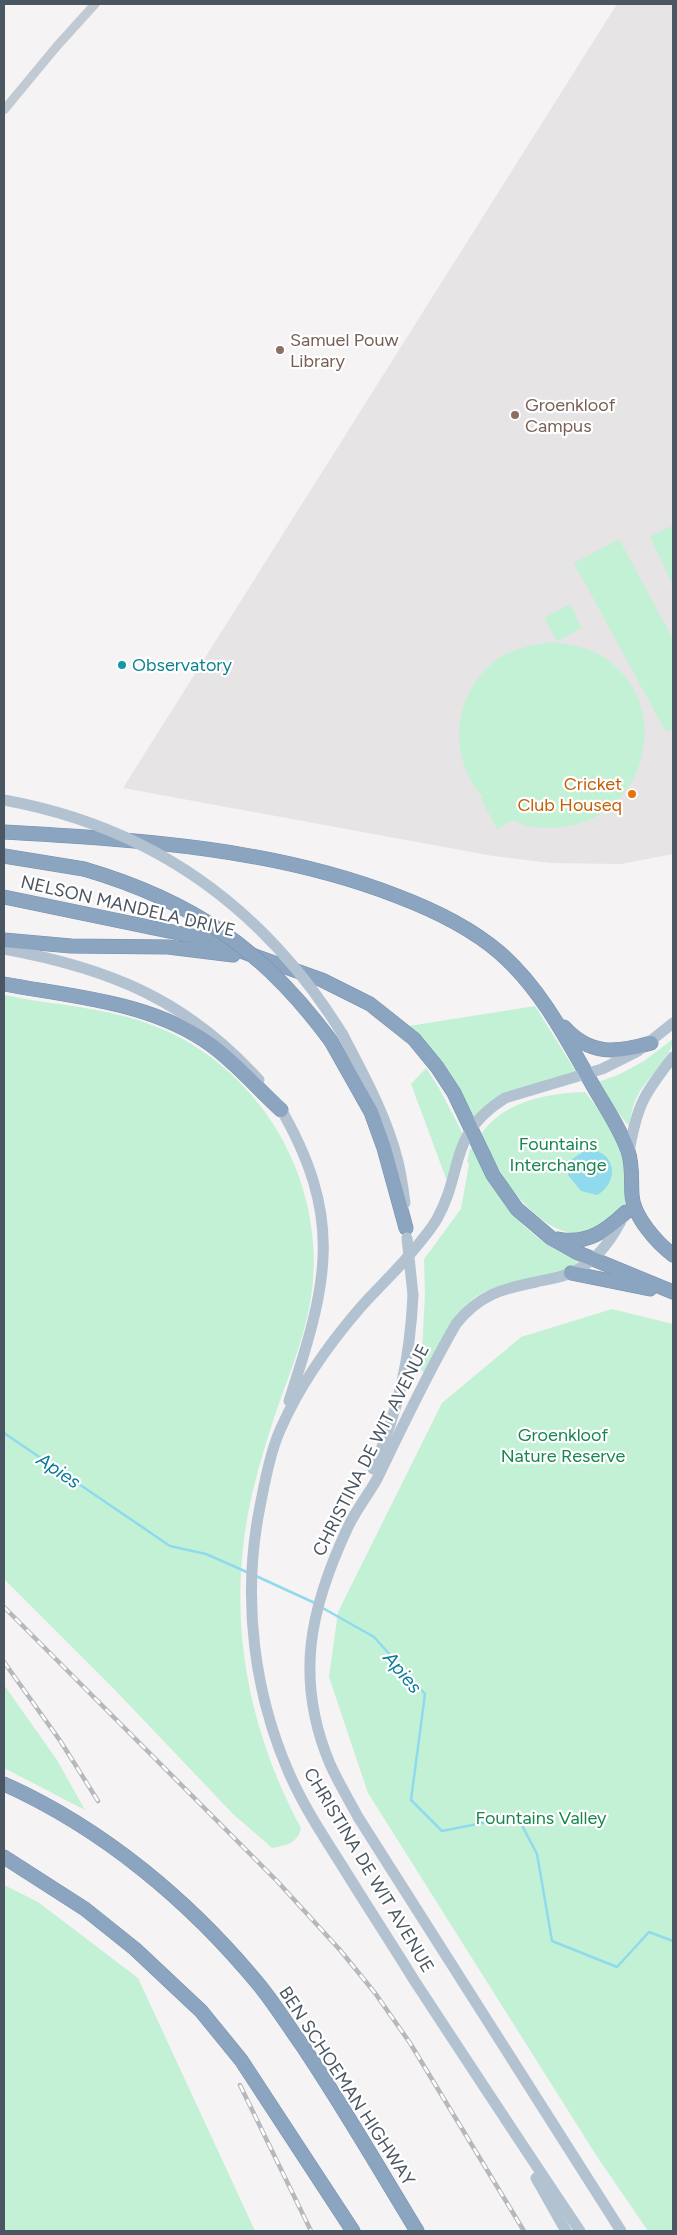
<svg xmlns="http://www.w3.org/2000/svg" width="677" height="2235" viewBox="0 0 677 2235" font-family="Figtree,sans-serif">
<style>
.education{fill:#e6e4e5}
.green{fill:#c3f1d5}
.water{fill:#90daee}
.lines{fill:none;stroke-linecap:round;stroke-linejoin:round}
.stream{stroke:#90daee;stroke-width:2.5}
.highway-casing{stroke:#7690ad;stroke-width:15}
.minor{stroke:#c1cad2;stroke-width:9}
.major{stroke:#b3c2d1;stroke-width:11}
.highway{stroke:#8ba5c1;stroke-width:14}
.rail-casing{stroke:#b5b8bd;stroke-width:4.5}
.rail{stroke:#fff;stroke-width:2.5;stroke-dasharray:8;stroke-linecap:butt}
.highway-bridge-casing{stroke:#7690ad;stroke-width:15;stroke-linecap:butt}
.major-bridge{stroke:#b3c2d1;stroke-width:11}
.highway-bridge{stroke:#8ba5c1;stroke-width:14}
.education-dot{fill:#8d6e63;stroke:#fff;stroke-width:2}
.culture-dot{fill:#0f9aa8;stroke:#fff;stroke-width:2}
.food-dot{fill:#e8710a;stroke:#fff;stroke-width:2}
.labels{text-anchor:middle;stroke-width:4.5;stroke-linejoin:round;paint-order:stroke}
.education-label{font-size:18px;fill:#785e54;stroke:#fff;text-anchor:start}
.culture-label{font-size:18px;fill:#0d838f;stroke:#fff;text-anchor:start}
.food-label{font-size:18px;fill:#c56008;stroke:#fff;text-anchor:end}
.street-label{font-size:18px;fill:#4a5661;stroke:#fff}
.park-label{font-size:18px;fill:#17864f;stroke:#fff}
.water-label{font-size:19px;font-style:italic;fill:#0c7c9b;stroke:#fff}
</style>
<rect width="100%" height="100%" fill="#f5f3f3"/>
<polygon class="education" points="617,4 673,4 673,854 621,864 550,863 493,856 123,788"/>
<g class="green">
<polygon points="671,526 673,532 673,585 650,537"/>
<polygon points="619,539 673,639 673,728 666,732 574,563"/>
<polygon points="570,604 582,628 557,641 544,618"/>
<path d="M552 642C571 645 590 647 606 659 676 708 645 819 561 827 545 829 527 828 513 820L497 829 481 799 483 797C446 757 453 691 498 659 514 648 533 645 552 642Z"/>
<path d="M4 995C56 1006 112 1007 162 1029 209 1049 248 1084 275 1127 308 1180 322 1247 309 1308 302 1346 286 1382 274 1418 261 1458 249 1498 244 1540 231 1641 253 1739 301 1828 297 1844 287 1845 272 1848L233 1814 116 1691 4 1579Z"/>
<path d="M535 1006 578 1075 553 1080 475 1119C457 1080 438 1057 409 1026Z"/>
<path d="M673 1039C673 1056 644 1080 636 1099 632 1107 631 1118 629 1126L618 1113 598 1082 618 1075 644 1061Z"/>
<polygon points="426,1068 439,1088 463,1134 447,1181 411,1084"/>
<path d="M585 1092C604 1116 625 1145 629 1177 630 1187 625 1201 623 1211 615 1217 607 1226 598 1231 594 1233 588 1232 583 1233 538 1238 494 1170 482 1133 504 1101 549 1093 585 1092Z"/>
<path d="M473 1148C503 1208 522 1236 584 1264 549 1281 487 1276 463 1309 449 1328 438 1352 426 1373L421 1371 425 1294 424 1259 461 1209 469 1164 467 1162 470 1149Z"/>
<polygon points="612,1309 673,1324 673,2231 648,2231 596,2155 368,1793 329,1677 338,1612 442,1403 521,1337"/>
<polygon points="4,1685 57,1760 85,1810 4,1768"/>
<polygon points="4,1885 38,1902 138,1978 255,2231 4,2231"/>
</g>
<path class="water" d="M586 1150C614 1148 622 1180 597 1195L581 1191 568 1175 569 1161Z"/>
<g class="lines">
<g class="stream">
<polyline points="4,1433 170,1546 206,1554 249,1573"/>
<polyline points="256,1576 317,1604"/>
<polyline points="321,1607 374,1637 425,1694 411,1800 442,1831 517,1816 537,1854 552,1941 617,1967 649,1932 673,1941"/>
</g>
<defs>
<g id="highway">
<path d="M4 832C137 840 271 847 397 896 434 910 470 927 500 953 540 988 565 1036 591 1082 603 1104 620 1127 628 1151 633 1165 631 1181 632 1195 633 1216 657 1243 673 1255"/>
<polyline points="4,856 84,869"/>
<polyline points="4,897 207,939 322,980 370,1004 414,1039 437,1067 454,1093 493,1175 517,1209 551,1238 576,1252 673,1292"/>
<polyline points="4,940 71,946 168,947 233,955"/>
<path d="M4 984C74 997 152 1002 211 1045 237 1064 258 1089 281 1110"/>
<path d="M564 1027C590 1056 617 1053 651 1043"/>
<polyline points="331,1041 371,1112 384,1148 406,1228"/>
<path d="M558 1239C587 1245 606 1231 626 1212"/>
<polyline points="571,1273 650,1289"/>
<path d="M4 1784C104 1829 191 1902 260 1986 276 2006 289 2027 304 2048 344 2108 380 2170 417 2231"/>
<polyline points="4,1857 85,1909 135,1949 201,2011 241,2060 353,2231"/>
</g>
</defs>
<use href="#highway" class="highway-casing"/>
<polyline class="minor" points="4,110 57,46 95,4"/>
<g class="major">
<path d="M4 949C108 968 186 999 259 1080"/>
<path d="M343 1035C363 1074 386 1115 397 1158 401 1172 403 1188 405 1203"/>
<path d="M278 1104C345 1218 328 1282 289 1401"/>
<path d="M629 1152C637 1105 644 1094 673 1057"/>
<path d="M373 1469C399 1410 410 1358 413 1295"/>
<polyline points="536,2178 566,2231"/>
<path d="M580 2231C524 2148 469 2064 414 1980 390 1941 365 1903 341 1864 322 1834 303 1805 289 1773 254 1693 243 1602 258 1517 263 1491 270 1451 281 1428 300 1385 329 1344 360 1308 374 1292 390 1277 405 1260 416 1247 428 1234 437 1219 465 1168 447 1135 505 1098L602 1069 638 1051 673 1023"/>
<path d="M621 2231 358 1817C349 1800 338 1782 330 1764 294 1678 310 1608 348 1527 356 1510 368 1495 377 1479 402 1427 427 1374 456 1324 479 1295 501 1289 536 1282 548 1279 561 1278 573 1272 597 1261 613 1238 624 1215"/>
</g>
<use href="#highway" class="highway"/>
<defs>
<g id="rail">
<polyline points="4,1607 277,1881 340,1950 375,1993 410,2043 524,2231"/>
<polyline points="4,1662 61,1742 98,1801"/>
<polyline points="240,2085 311,2231"/>
</g>
</defs>
<use href="#rail" class="rail-casing"/>
<use href="#rail" class="rail"/>
<defs>
<path id="highway-bridge" d="M84 869C193 901 263 949 331 1041"/>
</defs>
<use href="#highway-bridge" class="highway-bridge-casing"/>
<g class="major-bridge">
<path d="M4 800C153 827 264 907 343 1035"/>
<polyline points="407,1238 413,1295"/>
</g>
<use href="#highway-bridge" class="highway-bridge"/>
</g>
<g class="education-dot">
<circle cx="280" cy="350" r="5"/>
<circle cx="515" cy="415" r="5"/>
</g>
<circle class="culture-dot" cx="122" cy="665" r="5"/>
<circle class="food-dot" cx="632" cy="794" r="5"/>
<g class="labels">
<g class="education-label">
<text x="290" y="346">Samuel Pouw<tspan x="290" dy="21">Library</tspan></text>
<text x="525" y="411">Groenkloof<tspan x="525" dy="21">Campus</tspan></text>
</g>
<g class="culture-label">
<text x="132" y="671">Observatory</text>
</g>
<g class="food-label">
<text x="622" y="790">Cricket<tspan x="622" dy="21">Club Houseq</tspan></text>
</g>
<g class="street-label">
<text transform="translate(128 906) rotate(13)" y="6">NELSON MANDELA DRIVE</text>
<text transform="translate(371 1450) rotate(-63)" y="6">CHRISTINA DE WIT AVENUE</text>
<text transform="translate(369 1870) rotate(59)" y="6">CHRISTINA DE WIT AVENUE</text>
<text transform="translate(347 2086) rotate(57)" y="6">BEN SCHOEMAN HIGHWAY</text>
</g>
<g class="park-label">
<text x="558" y="1150">Fountains<tspan x="558" dy="21">Interchange</tspan></text>
<text x="563" y="1441">Groenkloof<tspan x="563" dy="21">Nature Reserve</tspan></text>
<text x="541" y="1824">Fountains Valley</text>
</g>
<g class="water-label">
<text transform="translate(59 1470) rotate(34)" y="7">Apies</text>
<text transform="translate(403 1672) rotate(50)" y="7">Apies</text>
</g>
</g>
<rect width="677" height="2235" fill="none" stroke="#4a5661" stroke-width="10"/>
</svg>
